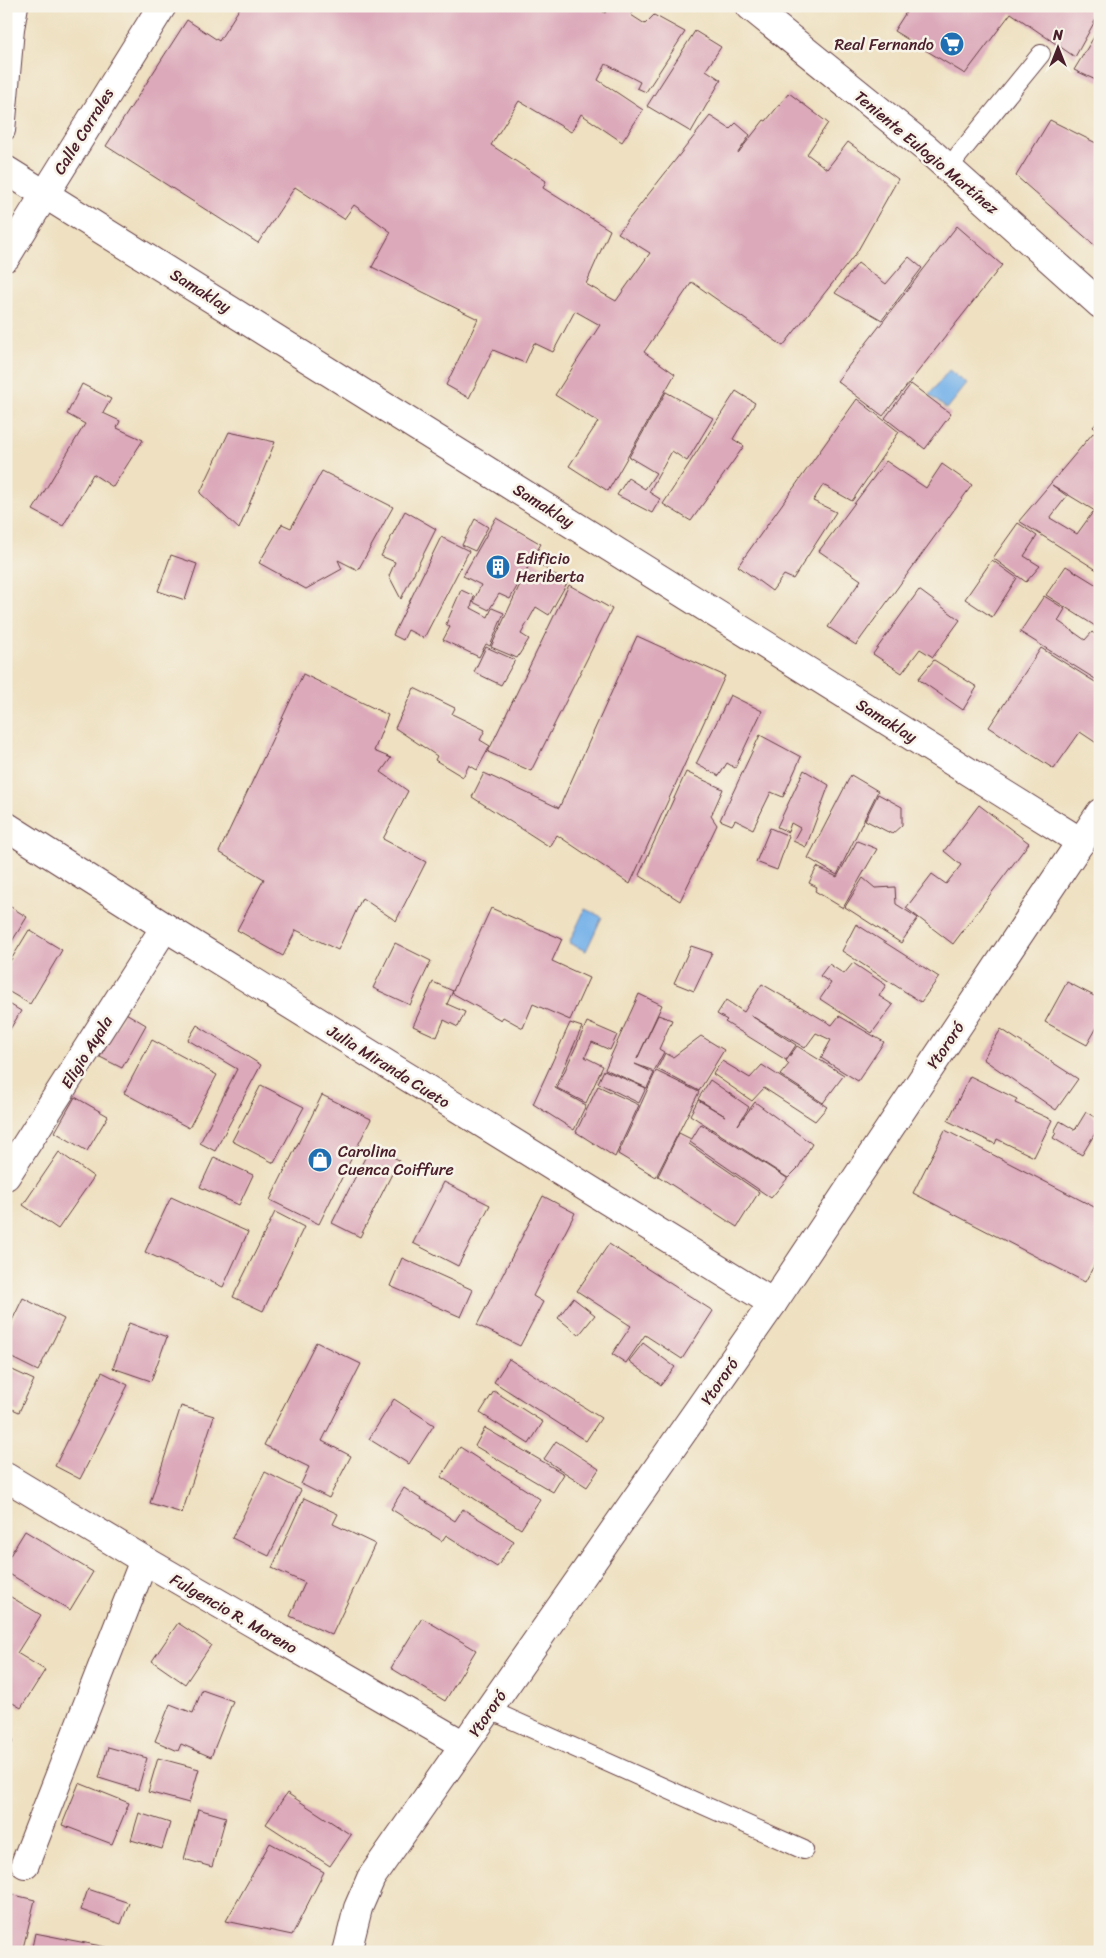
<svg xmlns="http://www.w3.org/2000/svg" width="1106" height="1958" viewBox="0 0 1106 1958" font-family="Sriracha,sans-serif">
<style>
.water{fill:#78b3e9;stroke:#61698a}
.building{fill:#dca9ba}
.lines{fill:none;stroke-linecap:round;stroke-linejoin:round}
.service-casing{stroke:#633c41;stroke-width:20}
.minor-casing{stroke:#633c41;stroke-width:30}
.tertiary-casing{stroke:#633c41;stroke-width:30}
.service{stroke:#fff;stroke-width:18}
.minor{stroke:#fff;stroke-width:28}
.tertiary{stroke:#fff;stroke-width:28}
.labels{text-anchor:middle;stroke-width:5;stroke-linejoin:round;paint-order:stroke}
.poi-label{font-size:16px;fill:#4a1f2b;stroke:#f7f3e8;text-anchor:start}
.street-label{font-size:16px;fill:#4a1f2b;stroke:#f7f3e8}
</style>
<rect width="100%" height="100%" fill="#f7f3e8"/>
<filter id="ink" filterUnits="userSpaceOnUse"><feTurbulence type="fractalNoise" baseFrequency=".02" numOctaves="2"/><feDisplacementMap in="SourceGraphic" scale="10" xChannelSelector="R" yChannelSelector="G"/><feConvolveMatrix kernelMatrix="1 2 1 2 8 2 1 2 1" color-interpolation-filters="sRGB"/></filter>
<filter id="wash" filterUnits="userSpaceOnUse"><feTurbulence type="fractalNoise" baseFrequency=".0096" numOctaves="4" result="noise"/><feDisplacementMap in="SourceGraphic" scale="20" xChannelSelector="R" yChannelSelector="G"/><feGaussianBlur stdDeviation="1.12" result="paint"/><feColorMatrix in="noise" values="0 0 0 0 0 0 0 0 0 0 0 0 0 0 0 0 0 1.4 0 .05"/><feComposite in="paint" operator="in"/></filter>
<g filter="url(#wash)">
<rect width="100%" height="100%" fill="#eee0c0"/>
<g class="water">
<polygon points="949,370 967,384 947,409 929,395"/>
<polygon points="585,909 602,917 586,951 569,943"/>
</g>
<g id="blocks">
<g class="building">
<polygon points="241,6 595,6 605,13 610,6 636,6 631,15 645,24 654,15 685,32 646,92 637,88 640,82 606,64 598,80 643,110 622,142 581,114 571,132 519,101 491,145 546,181 543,188 610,230 586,284 616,301 650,253 618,233 710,116 730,129 736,123 750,135 738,153 764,120 766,121 789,93 828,123 807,154 827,169 848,142 898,179 857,252 783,346 692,282 644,352 675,374 608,491 569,466 598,422 555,395 600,325 575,311 553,352 534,343 525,363 493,350 469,398 446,385 478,319 372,267 391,232 354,205 344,219 295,187 258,243 106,146 187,20 219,41"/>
<polygon points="910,6 1100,6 1100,12 1075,57 1011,13 965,74 894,31"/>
<polygon points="1100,27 1100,82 1074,70"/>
<polygon points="695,31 721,47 706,70 721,80 691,132 647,106"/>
<polygon points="1050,120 1100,145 1100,250 1016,176"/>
<polygon points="957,226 1002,265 883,416 837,381"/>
<polygon points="909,257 922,268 882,320 835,293 858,263 886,284"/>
<polygon points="82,384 111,399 103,413 120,421 117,428 143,440 113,487 93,474 63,526 33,510 85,424 67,414"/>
<polygon points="911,384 951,414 925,449 885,418"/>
<polygon points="736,391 755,403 733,439 744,446 691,521 663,504"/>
<polygon points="666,392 713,418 687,461 672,451 649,492 660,499 652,513 617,495 628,478 645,489 656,473 629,457"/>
<polygon points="857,399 899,432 852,501 823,485 813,501 836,512 793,579 784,575 772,591 738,566"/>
<polygon points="1100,419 1100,432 1093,427"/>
<polygon points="229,432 275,442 239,529 200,493"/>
<polygon points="1093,433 1100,437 1100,514 1052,485 1067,496 1050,518 1077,534 1093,512 1100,516 1100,572 1019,521"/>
<polygon points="886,461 926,488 942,464 972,485 856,645 828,627 861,580 819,551"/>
<polygon points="322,471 393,507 358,570 338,560 342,569 306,589 259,563 282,524 291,528"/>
<polygon points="405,511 436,529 401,599 389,576 395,562 381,556"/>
<polygon points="496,518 541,544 532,559 567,583 549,615 536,607 521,634 529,639 517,658 491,647 529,565 510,599 499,594 489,610 473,602 481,585 463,576"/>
<polygon points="475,519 488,527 475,551 462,545"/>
<polygon points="1018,523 1037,536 1024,556 1040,566 1026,582 993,558"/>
<polygon points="441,537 469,551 424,638 408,630 403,640 393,635"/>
<polygon points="171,555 197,564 185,600 158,591"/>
<polygon points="992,560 1017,578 992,617 965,599"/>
<polygon points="1066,566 1100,587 1100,629 1046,595"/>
<polygon points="569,585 612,609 531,771 488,752"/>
<polygon points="461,590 474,596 471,608 488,617 492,608 504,613 490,646 486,644 479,657 443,640 450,627 446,624"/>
<polygon points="919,590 960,620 933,657 920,649 902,673 873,654"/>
<polygon points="1044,596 1065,609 1058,621 1085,640 1092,632 1100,638 1100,682 1020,632"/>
<polygon points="637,636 725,676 630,884 557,835 550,847 472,797 484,773 559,808"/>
<polygon points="486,647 515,660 501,685 474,672"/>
<polygon points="1041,648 1100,685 1100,742 1098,744 1080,732 1054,769 989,727"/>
<polygon points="934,660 977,687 963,710 918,679"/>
<polygon points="303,674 388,715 374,751 391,758 381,772 408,791 383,839 426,862 396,921 362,898 338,950 296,930 283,956 237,930 264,879 219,852"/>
<polygon points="414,688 455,708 452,714 485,730 480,740 490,746 477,770 469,765 463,777 435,760 437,756 395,728"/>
<polygon points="730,695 762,711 735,768 727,763 719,776 696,764"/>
<polygon points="760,735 801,757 783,797 771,792 753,829 735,820 732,825 720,820"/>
<polygon points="804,770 829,785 806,847 793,841 800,828 791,823 788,832 777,827"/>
<polygon points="686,772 723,789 711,816 717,825 680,901 639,875"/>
<polygon points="851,775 878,791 837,875 808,858"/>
<polygon points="878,794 902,807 902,825 892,834 865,820"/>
<polygon points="979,805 1029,843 953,944 906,908 932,874 946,884 961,865 944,851"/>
<polygon points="770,828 789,836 777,870 756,862"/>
<polygon points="857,841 877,849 843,908 815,891 817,887 809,883 817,867 837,877"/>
<polygon points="863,878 875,888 895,887 896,904 918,918 901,943 845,907"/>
<polygon points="6,904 27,917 6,951"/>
<polygon points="491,908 562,939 552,961 589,978 570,1020 533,1004 523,1028 503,1017 501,1020 452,993"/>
<polygon points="856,924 939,977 921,1002 842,951"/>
<polygon points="29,930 62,950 30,1004 6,990 6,968"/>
<polygon points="395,943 431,961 410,1005 373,988"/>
<polygon points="691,946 712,953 694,991 674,983"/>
<polygon points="853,963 886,985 879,996 893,1005 872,1033 820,999 831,983 820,976 829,964 844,974"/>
<polygon points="433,982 453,991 447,1004 465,1012 458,1027 444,1020 437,1037 413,1026"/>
<polygon points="1067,982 1100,999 1100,1022 1087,1045 1045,1022"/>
<polygon points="762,984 832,1025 839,1016 884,1042 858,1081 821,1058 831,1040 816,1033 805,1048 750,1015 796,1045 786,1060 725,1022 727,1020 717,1014 726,1000 744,1012"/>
<polygon points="639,994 662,1005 637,1059 658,1015 672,1020 659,1049 664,1052 654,1071 635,1064 654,1073 647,1088 605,1069"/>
<polygon points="6,1002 21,1011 6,1036"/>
<polygon points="124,1012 146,1025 122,1068 100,1057"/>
<polygon points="587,1022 617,1035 610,1050 592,1042 585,1057 603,1066 586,1103 557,1088"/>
<polygon points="570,1023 582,1027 555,1088 586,1105 574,1130 533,1104"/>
<polygon points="197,1025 261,1065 215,1151 200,1143 237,1069 188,1040"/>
<polygon points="1001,1029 1078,1079 1056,1110 983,1059"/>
<polygon points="701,1036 724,1050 699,1091 657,1069 665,1053 673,1057"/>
<polygon points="152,1040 217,1075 189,1128 124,1093"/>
<polygon points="797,1046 844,1075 823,1103 780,1075 789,1064 786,1061"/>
<polygon points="722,1061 750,1078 762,1065 827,1107 815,1121 764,1088 752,1101 713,1074"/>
<polygon points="604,1070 646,1088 639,1103 598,1083"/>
<polygon points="656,1071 699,1092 656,1177 618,1154"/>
<polygon points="970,1076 1017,1099 1015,1103 1052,1120 1034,1157 997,1139 995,1144 948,1121"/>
<polygon points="710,1080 749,1107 738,1125 755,1102 812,1144 798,1168 788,1178 690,1115 698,1100 725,1116 698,1099"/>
<polygon points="261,1085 304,1107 274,1163 232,1141"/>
<polygon points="598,1086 639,1105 615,1157 576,1132"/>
<polygon points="322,1095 371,1119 319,1224 270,1200"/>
<polygon points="75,1097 108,1116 87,1151 55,1132"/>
<polygon points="1086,1112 1100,1120 1100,1125 1082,1155 1053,1138 1056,1133 1054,1132 1060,1121 1075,1130"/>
<polygon points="701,1124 787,1178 787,1179 771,1198 690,1142"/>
<polygon points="945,1130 1100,1210 1100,1255 1085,1282 913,1193"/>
<polygon points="679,1133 691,1139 689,1144 759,1192 737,1227 658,1176"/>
<polygon points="371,1146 399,1160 360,1237 332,1223"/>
<polygon points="59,1152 94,1177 58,1229 23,1205"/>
<polygon points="214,1157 253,1175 239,1205 200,1187"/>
<polygon points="444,1182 490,1205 458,1266 413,1243"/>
<polygon points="543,1196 575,1213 533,1296 543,1302 520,1346 477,1325"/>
<polygon points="171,1197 248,1232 223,1287 145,1252"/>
<polygon points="275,1212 304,1227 263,1311 233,1297"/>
<polygon points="609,1244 713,1311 682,1359 645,1335 626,1363 612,1354 631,1326 577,1291"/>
<polygon points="402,1258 473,1290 461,1317 390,1286"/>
<polygon points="23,1298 64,1319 38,1371 6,1355 6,1333"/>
<polygon points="573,1298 595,1315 579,1335 558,1318"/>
<polygon points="129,1323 167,1337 151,1381 113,1368"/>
<polygon points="316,1342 361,1364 322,1441 351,1456 329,1498 301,1484 309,1467 264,1445"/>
<polygon points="643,1343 675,1367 661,1385 629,1361"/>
<polygon points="509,1359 601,1418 586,1441 494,1382"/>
<polygon points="6,1367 34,1380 19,1412 6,1406"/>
<polygon points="102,1372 128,1385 80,1479 55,1466"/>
<polygon points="494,1391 543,1422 529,1444 480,1413"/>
<polygon points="394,1399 434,1425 409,1464 369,1439"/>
<polygon points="181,1406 214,1416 182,1513 150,1503"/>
<polygon points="485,1428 564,1474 553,1492 475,1446"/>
<polygon points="556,1441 599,1469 587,1487 544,1459"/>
<polygon points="460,1447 540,1499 521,1529 441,1477"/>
<polygon points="265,1472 301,1490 269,1556 232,1538"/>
<polygon points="404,1488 455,1521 463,1509 514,1541 497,1567 446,1535 442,1541 391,1509"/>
<polygon points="304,1498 338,1514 333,1524 375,1544 332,1635 290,1616 305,1583 272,1568"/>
<polygon points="25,1531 93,1572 70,1610 6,1572 6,1562"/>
<polygon points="6,1594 41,1615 17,1653 45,1670 21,1708 6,1699"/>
<polygon points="422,1618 476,1650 445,1701 391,1668"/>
<polygon points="178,1623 211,1645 185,1684 152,1661"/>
<polygon points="202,1690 233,1701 211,1757 181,1744 178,1751 155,1741 170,1704 193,1713"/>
<polygon points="6,1735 14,1740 6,1754"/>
<polygon points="108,1747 147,1758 138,1790 99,1778"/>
<polygon points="158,1758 199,1769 189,1803 148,1792"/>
<polygon points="79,1783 129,1803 112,1844 62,1825"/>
<polygon points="287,1793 351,1835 330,1866 266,1824"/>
<polygon points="198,1809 226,1817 212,1867 184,1859"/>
<polygon points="139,1813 170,1823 162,1849 131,1840"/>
<polygon points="270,1843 324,1872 292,1935 226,1921"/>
<polygon points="88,1889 129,1903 121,1924 81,1910"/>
<polygon points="6,1893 35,1900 22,1952 6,1952"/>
<polygon points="35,1933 106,1947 105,1952 31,1952"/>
</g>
</g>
</g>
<g filter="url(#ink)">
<use href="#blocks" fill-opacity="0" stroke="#633c41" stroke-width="1"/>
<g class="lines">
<defs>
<g id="service">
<polyline points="6,131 15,29 19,6"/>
<polyline points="948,168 1041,54"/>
<polyline points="490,1710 804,1850"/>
</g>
<g id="minor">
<polyline points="6,170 1081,842"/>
<polyline points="6,257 162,6"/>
<polyline points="6,1477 144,1560 464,1745"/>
<polyline points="25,1864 144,1560"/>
</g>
<g id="tertiary">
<polyline points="750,6 927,149 1100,304"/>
<polyline points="6,826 165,927 773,1303"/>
<polyline points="6,1176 165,927"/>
<polyline points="347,1952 358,1908 371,1878 773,1303 1100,813"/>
</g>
</defs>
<use href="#service" class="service-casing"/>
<use href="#minor" class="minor-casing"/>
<use href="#tertiary" class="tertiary-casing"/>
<use href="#service" class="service"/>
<use href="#minor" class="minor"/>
<use href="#tertiary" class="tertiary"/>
</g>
</g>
<defs>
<symbol id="supermarket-disc" viewBox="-11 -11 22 22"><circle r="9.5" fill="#1f6fb2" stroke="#f7f3e8"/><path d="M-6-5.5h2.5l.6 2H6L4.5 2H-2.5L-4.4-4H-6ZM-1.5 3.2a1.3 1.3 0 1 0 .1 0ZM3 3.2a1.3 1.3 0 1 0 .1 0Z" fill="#fff"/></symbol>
<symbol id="building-disc" viewBox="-11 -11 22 22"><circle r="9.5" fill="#1f6fb2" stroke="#f7f3e8"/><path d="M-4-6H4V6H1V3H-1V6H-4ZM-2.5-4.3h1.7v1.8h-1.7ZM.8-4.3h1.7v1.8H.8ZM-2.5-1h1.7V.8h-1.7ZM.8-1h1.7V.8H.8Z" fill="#fff"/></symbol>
<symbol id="shop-disc" viewBox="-11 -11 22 22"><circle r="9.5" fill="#1f6fb2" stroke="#f7f3e8"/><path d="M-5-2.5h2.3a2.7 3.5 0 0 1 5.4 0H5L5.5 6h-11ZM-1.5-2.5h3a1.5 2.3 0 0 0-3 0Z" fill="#fff"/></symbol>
</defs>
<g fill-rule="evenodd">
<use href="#supermarket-disc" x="938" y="30" width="28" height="28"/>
<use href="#building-disc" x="484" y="553" width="28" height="28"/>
<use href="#shop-disc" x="306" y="1146" width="28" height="28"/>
</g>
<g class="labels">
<g class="poi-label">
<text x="934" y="50" text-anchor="end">Real Fernando</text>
<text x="516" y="564">Edificio<tspan x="516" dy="18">Heriberta</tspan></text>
<text x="338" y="1157">Carolina<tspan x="338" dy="18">Cuenca Coiffure</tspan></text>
</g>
<g class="street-label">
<text transform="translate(83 131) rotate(-58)" y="6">Calle Corrales</text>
<text transform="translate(927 152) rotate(40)" y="6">Teniente Eulogio Martínez</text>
<text transform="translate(201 290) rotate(32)" y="6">Samaklay</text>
<text transform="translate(544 505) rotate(32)" y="6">Samaklay</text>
<text transform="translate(887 720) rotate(32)" y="6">Samaklay</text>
<text transform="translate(945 1045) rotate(-56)" y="6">Ytororó</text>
<text transform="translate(86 1052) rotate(-58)" y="6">Eligio Ayala</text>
<text transform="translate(389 1066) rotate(32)" y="6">Julia Miranda Cueto</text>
<text transform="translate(719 1381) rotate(-55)" y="6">Ytororó</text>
<text transform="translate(234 1613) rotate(30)" y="6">Fulgencio R. Moreno</text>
<text transform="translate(487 1713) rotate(-55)" y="6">Ytororó</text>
</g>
</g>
<rect width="1106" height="1958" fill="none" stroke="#f7f3e8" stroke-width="25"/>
<g transform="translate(1058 48)" stroke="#f7f3e8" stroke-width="4" paint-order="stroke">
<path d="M0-4L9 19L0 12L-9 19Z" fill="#4a1f2b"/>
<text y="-8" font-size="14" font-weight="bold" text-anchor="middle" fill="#4a1f2b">N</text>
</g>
</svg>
